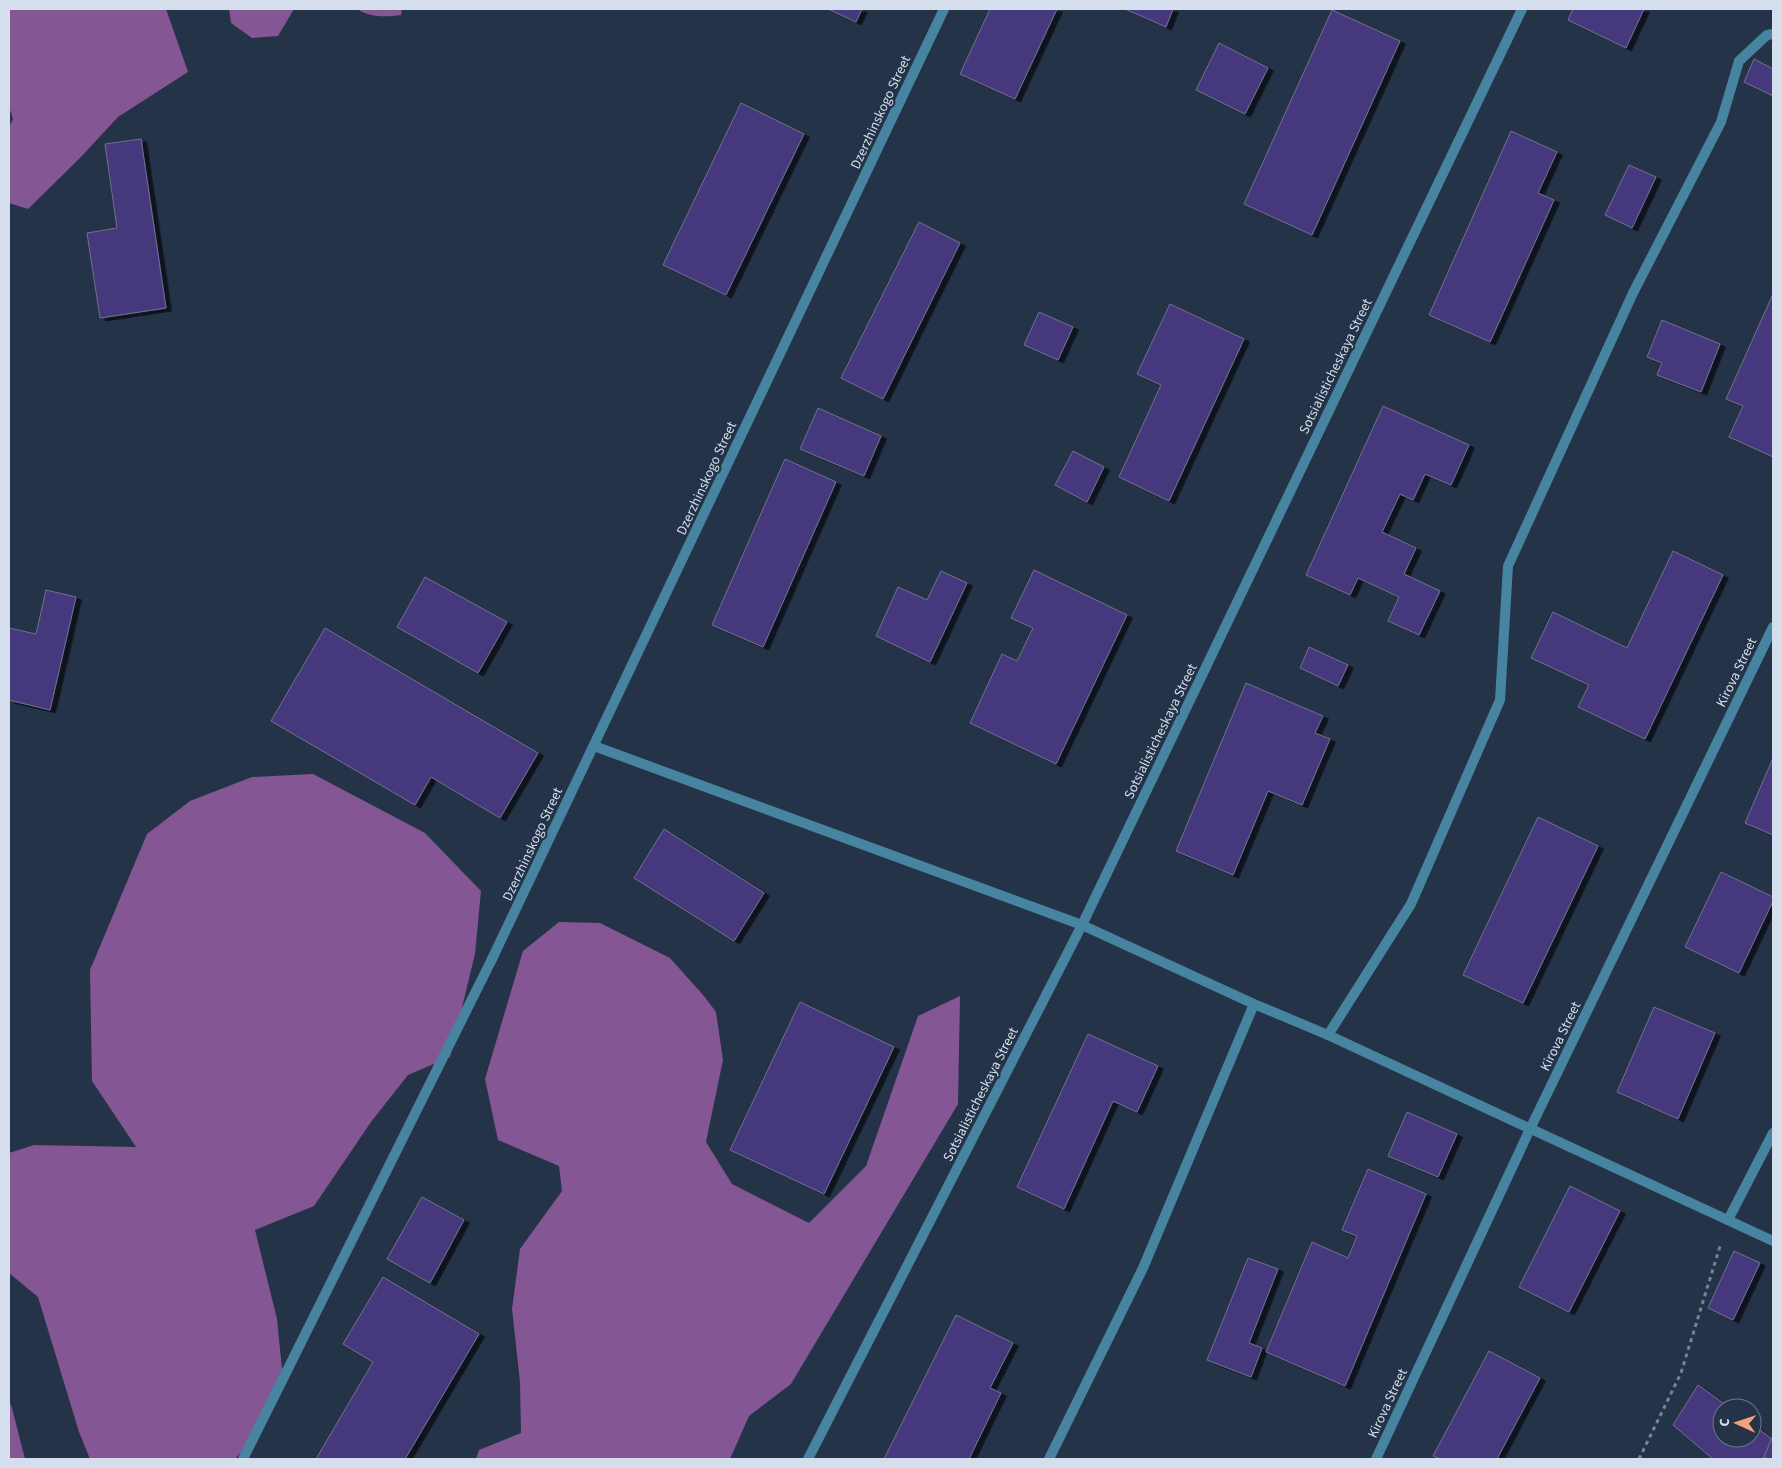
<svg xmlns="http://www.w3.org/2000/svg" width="1782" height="1468" viewBox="0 0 1782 1468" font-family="'Source Sans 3',sans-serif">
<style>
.forest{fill:#845694}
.building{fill:#44397c;stroke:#72708d;filter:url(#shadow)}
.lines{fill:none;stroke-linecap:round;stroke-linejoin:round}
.path{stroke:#768395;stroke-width:3;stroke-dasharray:4 4;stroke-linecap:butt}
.service{stroke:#4784a0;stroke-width:10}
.minor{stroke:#4784a0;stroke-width:10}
.labels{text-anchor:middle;stroke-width:4.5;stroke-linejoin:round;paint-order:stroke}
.street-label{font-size:14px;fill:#d5deed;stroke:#243348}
</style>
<defs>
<filter id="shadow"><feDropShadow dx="5.5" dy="3" stdDeviation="0" flood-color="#0009"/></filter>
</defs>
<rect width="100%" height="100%" fill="#243348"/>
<g class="forest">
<polygon points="9,9 166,9 188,72 118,117 80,158 28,209 9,203 9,127 13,119 9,107"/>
<polygon points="229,9 294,9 278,36 252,38 231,23"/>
<path d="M357 9H402L401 15C386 17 371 18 357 9Z"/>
<polygon points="313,774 425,833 481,891 475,954 450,1057 408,1075 371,1122 314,1206 255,1230 277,1319 283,1379 253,1439 235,1459 90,1459 79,1432 38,1297 9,1273 9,1153 34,1145 136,1147 92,1081 90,970 147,834 190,801 252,777"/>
<polygon points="559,922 600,923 670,958 704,996 716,1012 723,1060 706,1142 732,1184 809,1223 866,1166 918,1016 960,996 958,1104 791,1384 749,1416 730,1459 476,1459 479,1450 521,1433 520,1382 512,1309 520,1249 562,1191 559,1166 498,1140 485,1079 523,951"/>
<polygon points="9,1400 12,1408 25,1459 9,1459"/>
</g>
<g class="building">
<polygon points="828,9 862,9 856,22"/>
<polygon points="990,9 1057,9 1015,99 960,74"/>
<polygon points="1125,9 1173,9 1166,27"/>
<polygon points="1573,9 1644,9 1626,48 1568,20"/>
<polygon points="1332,10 1400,41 1312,235 1244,204"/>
<polygon points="1219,43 1268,68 1245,114 1196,90"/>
<polygon points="1754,59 1773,69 1773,96 1744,82"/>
<polygon points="741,103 804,134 726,295 663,265"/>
<polygon points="1511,131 1557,152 1538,193 1554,200 1490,342 1429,315"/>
<polygon points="141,139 166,308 100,318 87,233 117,228 105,144"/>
<polygon points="1629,165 1656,177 1632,228 1605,215"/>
<polygon points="919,222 960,243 883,399 841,378"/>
<polygon points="1773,294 1773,457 1729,437 1743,406 1726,399"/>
<polygon points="1170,304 1244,339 1169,501 1119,477 1161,385 1137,374"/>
<polygon points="1039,312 1073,327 1058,360 1024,345"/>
<polygon points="1662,320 1720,344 1701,392 1657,375 1662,363 1647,357"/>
<polygon points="1383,406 1469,445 1451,485 1425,474 1413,500 1400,494 1382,532 1416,548 1404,574 1440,591 1419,635 1388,621 1399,597 1358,578 1350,595 1306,575"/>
<polygon points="818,408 881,436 864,476 800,449"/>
<polygon points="1073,451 1104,467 1087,502 1055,485"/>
<polygon points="785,459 836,482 763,647 712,625"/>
<polygon points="1673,551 1723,575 1645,739 1578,707 1589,685 1531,658 1553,612 1627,648"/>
<polygon points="1034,570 1127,615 1056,764 970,723 1002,654 1017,661 1033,628 1011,618"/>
<polygon points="941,571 967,583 930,662 876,636 898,587 927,600"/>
<polygon points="425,577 507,622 478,673 397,627"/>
<polygon points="46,590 76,597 50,710 9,700 9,628 36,634"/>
<polygon points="325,628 538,753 500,818 431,777 415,805 271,721"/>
<polygon points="1309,647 1348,665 1338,686 1300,668"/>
<polygon points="1246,683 1323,716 1315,733 1330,739 1302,805 1268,791 1233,875 1176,851"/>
<polygon points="1773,758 1773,835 1745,823"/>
<polygon points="1538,817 1598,846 1523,1003 1463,975"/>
<polygon points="664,829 764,893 734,941 634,878"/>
<polygon points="1721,872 1773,897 1773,901 1739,973 1685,947"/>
<polygon points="800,1002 894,1047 824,1194 730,1150"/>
<polygon points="1654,1007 1715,1033 1678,1119 1617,1092"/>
<polygon points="1088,1034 1158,1066 1137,1112 1113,1101 1064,1209 1017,1187"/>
<polygon points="1407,1112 1457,1134 1438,1177 1388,1156"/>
<polygon points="1368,1169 1426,1194 1345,1386 1266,1352 1312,1242 1348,1258 1357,1236 1342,1230"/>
<polygon points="1570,1186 1620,1211 1569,1312 1519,1287"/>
<polygon points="422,1197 464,1220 430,1283 387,1259"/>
<polygon points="1734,1251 1760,1263 1733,1320 1708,1308"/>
<polygon points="1248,1258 1278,1269 1249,1343 1262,1348 1251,1377 1207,1360"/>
<polygon points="383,1277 479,1334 405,1459 316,1459 373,1362 343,1344"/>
<polygon points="956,1315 1013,1343 990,1388 1001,1393 969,1459 884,1459"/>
<polygon points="1489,1351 1540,1378 1497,1459 1440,1459 1433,1456"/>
<polygon points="1698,1385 1730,1408 1722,1408 1722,1438 1752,1438 1752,1424 1772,1439 1763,1459 1713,1459 1673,1425"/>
<polygon points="1773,1435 1773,1459 1769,1459 1764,1457"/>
</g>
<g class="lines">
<polyline class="path" points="1639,1459 1681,1373 1721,1243"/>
<g class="service">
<polyline points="1328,1035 1411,904 1500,700 1508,566 1633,293 1721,122 1739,61 1767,35 1773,34"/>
<polyline points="1728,1220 1773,1133"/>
<polyline points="243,1459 492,959"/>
<polyline points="1049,1459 1143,1268 1254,1004"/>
</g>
<g class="minor">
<polyline points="594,746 1082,925 1254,1004 1328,1035 1773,1241"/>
<polyline points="492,959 944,9"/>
<polyline points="808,1459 1082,925 1522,9"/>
<polyline points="1376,1459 1530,1129 1773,627"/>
</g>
</g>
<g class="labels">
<g class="street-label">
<text transform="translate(880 112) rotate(-65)" y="5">Dzerzhinskogo Street</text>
<text transform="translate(1335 366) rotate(-64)" y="5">Sotsialisticheskaya Street</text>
<text transform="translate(706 478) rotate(-65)" y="5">Dzerzhinskogo Street</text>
<text transform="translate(1736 672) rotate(-64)" y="5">Kirova Street</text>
<text transform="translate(1160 731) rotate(-64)" y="5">Sotsialisticheskaya Street</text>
<text transform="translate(532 844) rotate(-65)" y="5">Dzerzhinskogo Street</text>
<text transform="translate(1560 1036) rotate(-64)" y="5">Kirova Street</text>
<text transform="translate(980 1094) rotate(-63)" y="5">Sotsialisticheskaya Street</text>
<text transform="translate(1387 1403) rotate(-65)" y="5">Kirova Street</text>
</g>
</g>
<rect width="1782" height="1468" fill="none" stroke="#d5deed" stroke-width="20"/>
<g transform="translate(1737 1423) rotate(273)"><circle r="24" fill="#243348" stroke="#6b778a"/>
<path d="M0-4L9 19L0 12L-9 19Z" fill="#f1a17d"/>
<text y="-8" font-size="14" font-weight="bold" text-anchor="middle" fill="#d5deed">С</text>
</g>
</svg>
